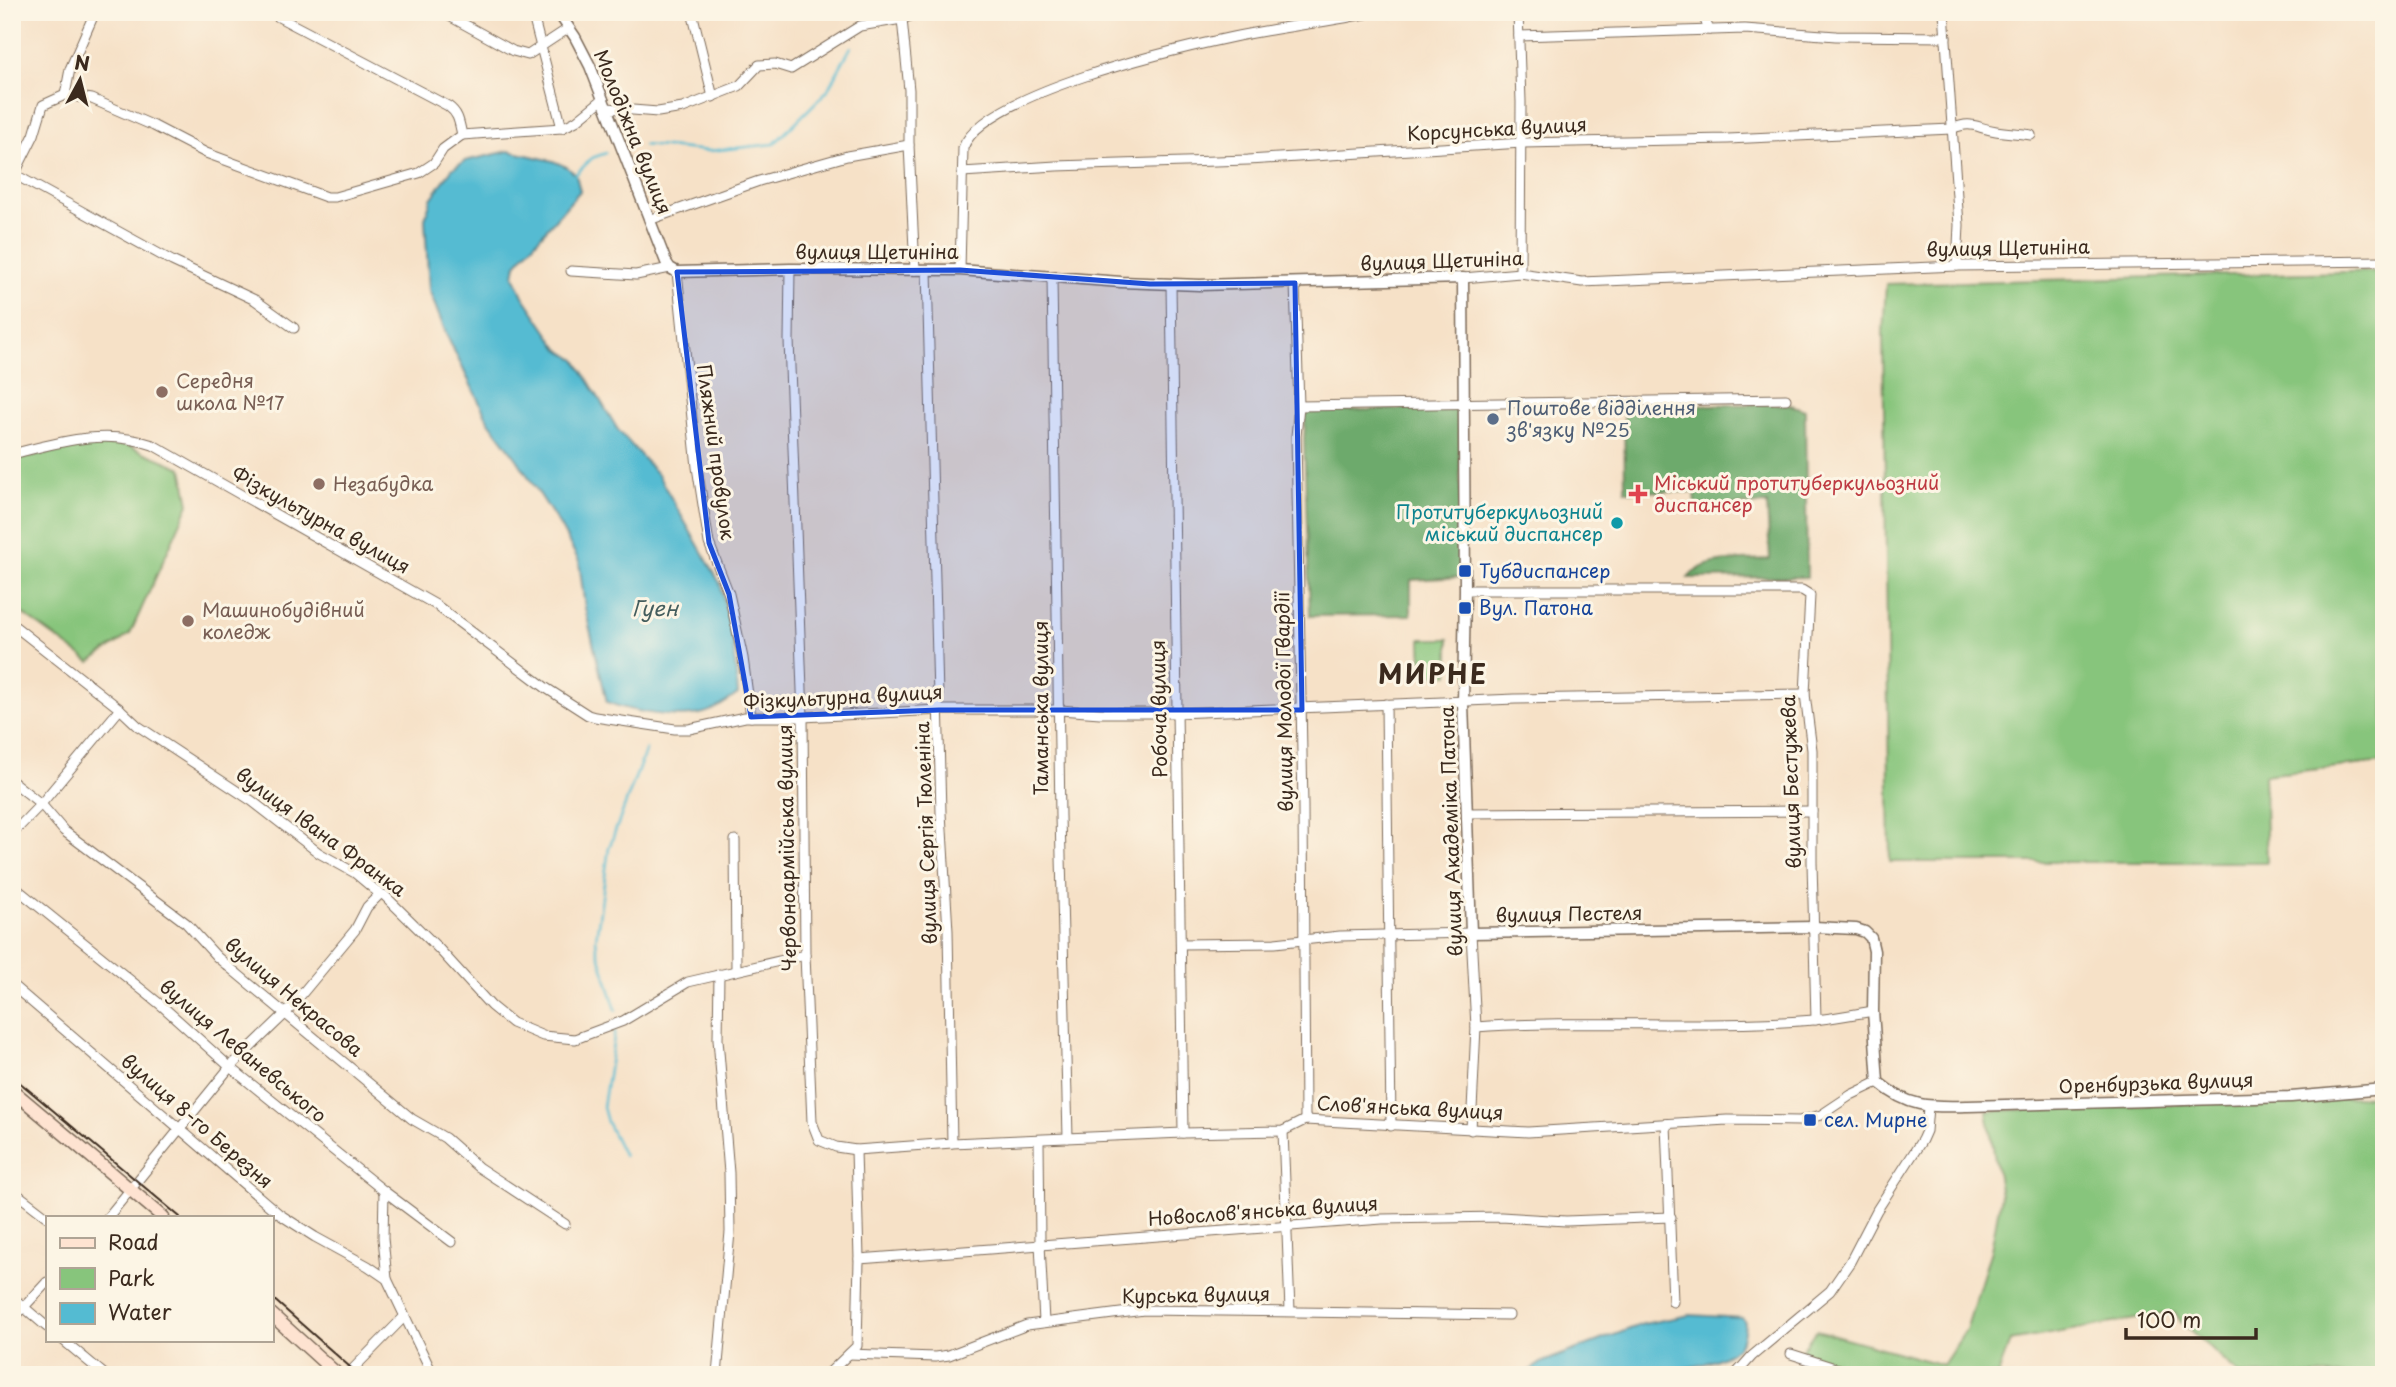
<svg xmlns="http://www.w3.org/2000/svg" width="2396" height="1387" viewBox="0 0 2396 1387" font-family="'Playpen Sans',sans-serif">
<style>
.green{fill:#87c57c;stroke:#61784d;stroke-width:2}
.forest{fill:#6daa6c;stroke:#546a45;stroke-width:2}
.water{fill:#54bbd2;stroke:#487278;stroke-width:2}
.lines{fill:none;stroke-linecap:round;stroke-linejoin:round}
.stream{stroke:#54bbd2;stroke-width:2.5}
.minor-casing{stroke:#7c6a59;stroke-width:11}
.tertiary-casing{stroke:#7c6a59;stroke-width:13}
.secondary-casing{stroke:#7c6a59;stroke-width:15}
.minor{stroke:#fff;stroke-width:9}
.tertiary{stroke:#fff;stroke-width:10}
.secondary{stroke:#fee3d1;stroke-width:12}
.tram{stroke:#3b2a1e;stroke-width:2}
.marked{fill:#1d4ed8;fill-opacity:0.2;stroke:#1d4ed8;stroke-width:5;stroke-linejoin:round}
.education-dot{fill:#8d6e63;stroke:#fcf5e5;stroke-width:2.5}
.service-dot{fill:#5c6f8a;stroke:#fcf5e5;stroke-width:2.5}
.health-dot{fill:#e0444e;stroke:#fcf5e5;stroke-width:2.5}
.culture-dot{fill:#0f9aa8;stroke:#fcf5e5;stroke-width:2.5}
.transit-dot{fill:#1a4fb4;stroke:#fcf5e5;stroke-width:2.5}
.labels{text-anchor:middle;stroke-width:6;stroke-linejoin:round;paint-order:stroke}
.street-label{font-size:19px;fill:#3b2a1e;stroke:#fcf5e5}
.education-label{font-size:19px;fill:#785e54;stroke:#fcf5e5;text-anchor:start}
.service-label{font-size:19px;fill:#4e5e75;stroke:#fcf5e5;text-anchor:start}
.health-label{font-size:19px;fill:#be3a42;stroke:#fcf5e5;text-anchor:start}
.culture-label{font-size:19px;fill:#0d838f;stroke:#fcf5e5;text-anchor:end}
.transit-label{font-size:19px;fill:#164399;stroke:#fcf5e5;text-anchor:start}
.water-label{font-size:21px;font-style:italic;fill:#445d5d;stroke:#fcf5e5}
.district-label{font-size:26px;font-weight:bold;letter-spacing:2px;fill:#3b2a1e;stroke:#fcf5e5}
</style>
<rect width="100%" height="100%" fill="#fcf5e5"/>
<filter id="ink" filterUnits="userSpaceOnUse"><feTurbulence type="fractalNoise" baseFrequency=".0143" numOctaves="2"/><feDisplacementMap in="SourceGraphic" scale="14" xChannelSelector="R" yChannelSelector="G"/><feConvolveMatrix kernelMatrix="1 2 1 2 8 2 1 2 1" color-interpolation-filters="sRGB"/></filter>
<filter id="wash" filterUnits="userSpaceOnUse"><feTurbulence type="fractalNoise" baseFrequency=".00686" numOctaves="4" result="noise"/><feDisplacementMap in="SourceGraphic" scale="28" xChannelSelector="R" yChannelSelector="G"/><feGaussianBlur stdDeviation="1.57" result="paint"/><feColorMatrix in="noise" values="0 0 0 0 0 0 0 0 0 0 0 0 0 0 0 0 0 1.4 0 .05"/><feComposite in="paint" operator="in"/></filter>
<g filter="url(#wash)">
<rect width="100%" height="100%" fill="#f6e1c7"/>
<g class="green">
<polygon points="2384,271 2384,762 2264,775 2267,862 1890,862 1883,333 1886,284"/>
<polygon points="89,444 126,445 182,468 189,504 130,634 90,662 12,606 12,460"/>
<polygon points="1421,639 1449,639 1449,675 1422,675"/>
<polygon points="2384,1096 2384,1375 2240,1375 2181,1322 2175,1312 2010,1341 1998,1375 1875,1375 1800,1352 1816,1330 1943,1365 1966,1330 1991,1250 2001,1195 1987,1111"/>
</g>
<g class="forest">
<path d="M1788 404 1805 410 1807 577 1688 578C1705 556 1744 561 1770 559L1767 504 1696 506 1695 492 1625 491 1624 406Z"/>
<polygon points="1460,407 1461,577 1411,580 1411,615 1310,616 1304,439 1306,412"/>
</g>
<g class="water">
<path d="M509 151 553 161 567 167 576 175 580 191 516 264 514 276 523 296 559 349 576 360 618 430 658 475 720 583 733 643 738 694C727 701 717 710 704 713 679 720 631 712 607 702L585 608 579 561 560 526 517 459 488 420 448 338 429 290 425 219 431 199 452 169 465 161Z"/>
<path d="M1690 1315 1742 1318 1745 1322C1744 1331 1744 1341 1737 1347 1701 1382 1572 1375 1523 1375L1543 1362 1643 1324Z"/>
</g>
<g class="lines">
<g class="stream">
<polyline points="643,145 709,151 774,144 827,91 851,47"/>
<polyline points="573,177 592,158 606,153"/>
<polyline points="616,1010 597,948 596,939 609,848 646,749"/>
<polyline points="615,1031 603,1107 607,1122 624,1156"/>
</g>
</g>
</g>
<g filter="url(#ink)">
<g class="lines">
<defs>
<g id="minor">
<path d="M269 12 448 106C459 114 459 122 462 135"/>
<polyline points="442,12 513,51 528,55 569,28"/>
<polyline points="532,12 562,128"/>
<polyline points="692,12 713,97"/>
<polyline points="1518,12 1521,102 1520,273"/>
<polyline points="1702,12 1709,30"/>
<polyline points="1944,12 1959,225 1957,266"/>
<polyline points="902,19 909,90 909,145 915,270"/>
<polyline points="1519,36 1745,29 1836,36 1946,37"/>
<polyline points="65,95 70,69 95,12"/>
<polyline points="607,108 658,112 683,108 739,86 759,65 775,64 791,69 860,26 902,19 921,12"/>
<polyline points="462,135 562,128 576,121 603,99"/>
<path d="M962 172 1056 166 1248 160 1522 143 1728 139 1952 129C1972 120 1976 128 1996 131 2008 133 2019 133 2031 135"/>
<polyline points="12,173 172,261 255,300 294,328"/>
<polyline points="15,173 34,135 43,105 65,95 92,99 154,126 206,153 326,197 335,197 419,173 434,163 443,149 462,135"/>
<polyline points="649,220 759,181 847,156 909,145"/>
<polyline points="790,269 789,340 803,717 805,955 812,1122 819,1140 836,1147 856,1150 952,1143 1183,1133 1283,1131 1305,1120 1528,1132 1727,1120 1799,1121 1821,1115 1851,1095 1878,1082"/>
<polyline points="927,270 941,813 948,931 952,1143"/>
<path d="M960 270 963 148C983 93 1177 49 1233 37 1280 27 1328 22 1375 12"/>
<polyline points="571,271 636,275 670,268"/>
<polyline points="677,272 697,467 709,543 729,594 743,658 751,717"/>
<polyline points="1052,278 1060,816 1068,1138"/>
<polyline points="1463,278 1520,273 1582,282 1957,266 2384,261"/>
<polyline points="1295,283 1299,406 1296,436 1303,806 1305,1120"/>
<polyline points="1171,284 1183,1133"/>
<polyline points="1299,406 1786,399"/>
<path d="M12 454C60 442 105 428 153 445L436 605 546 688 588 715 595 717 675 729H689L745 717H803L939 710H1060L1100 713H1177L1515 699 1805 694"/>
<polyline points="1465,590 1802,590 1810,595 1805,694 1812,750 1812,862 1816,1020"/>
<polyline points="12,624 120,709 138,726 252,801 319,853 355,873 380,894 384,895 439,949 491,1006 512,1023 543,1036 575,1039 623,1021 688,982 805,955"/>
<polyline points="1386,704 1391,1126"/>
<polyline points="12,781 41,804 64,831 186,923 217,957 412,1119 445,1138 478,1167 565,1224"/>
<polyline points="1467,813 1812,811"/>
<polyline points="12,834 41,804 120,709"/>
<polyline points="735,840 736,970"/>
<polyline points="12,885 161,1005 230,1067 384,1191 452,1242"/>
<polyline points="1181,944 1275,943 1340,936 1471,933 1476,1027 1471,1130"/>
<polyline points="12,985 279,1214 315,1237 368,1266 387,1279 433,1375"/>
<path d="M1476 1027C1588 1019 1702 1029 1814 1020 1834 1018 1854 1014 1873 1011"/>
<polyline points="1666,1124 1673,1302"/>
<polyline points="1283,1131 1290,1311"/>
<polyline points="1039,1140 1040,1244 1044,1322"/>
<polyline points="12,1190 47,1217"/>
<polyline points="384,1191 383,1238 387,1279"/>
<polyline points="108,1217 230,1067 286,1013 355,930 367,907 380,894"/>
<polyline points="859,1259 1382,1219 1501,1217 1566,1221 1671,1217"/>
<polyline points="12,1297 47,1327"/>
<polyline points="12,1320 47,1282"/>
<polyline points="63,1340 105,1375"/>
<polyline points="849,1354 935,1357 949,1355 1027,1325 1144,1310 1509,1315"/>
<polyline points="1791,1354 1857,1375"/>
<polyline points="12,1371 16,1375"/>
<polyline points="347,1375 404,1317"/>
<polyline points="717,1375 730,1232 729,1173 718,1039 719,974"/>
<polyline points="827,1375 857,1346 859,1259 856,1150"/>
<polyline points="1735,1375 1752,1356 1830,1291 1850,1262 1877,1210 1922,1140 1926,1131 1928,1107"/>
</g>
<path id="tertiary" d="M558 12 575 37 590 66 666 262 670 268 677 272 790 269 960 270 1121 282 1200 285 1463 278 1465 590 1463 703 1471 933 1814 927 1856 929 1865 932 1871 938 1874 951 1873 1011 1878 1082C1909 1108 1929 1107 1968 1106L2291 1097 2384 1089"/>
<g id="secondary">
<polyline points="12,1090 163,1217"/>
<polyline points="271,1314 338,1375"/>
</g>
</defs>
<use href="#minor" class="minor-casing"/>
<use href="#tertiary" class="tertiary-casing"/>
<use href="#secondary" class="secondary-casing"/>
<use href="#minor" class="minor"/>
<use href="#tertiary" class="tertiary"/>
<use href="#secondary" class="secondary"/>
<g class="tram">
<polyline points="12,1076 180,1217"/>
<polyline points="271,1297 359,1375"/>
</g>
</g>
</g>
<path class="marked" d="M960 270 1150 284 1295 283 1302 710H939L751 717 729 594 709 543 677 272Z"/>
<g class="education-dot">
<circle cx="162" cy="392" r="7"/>
<circle cx="319" cy="484" r="7"/>
<circle cx="188" cy="621" r="7"/>
</g>
<circle class="service-dot" cx="1493" cy="419" r="7"/>
<path class="health-dot" d="M1634.5 483.5h7v7h7v7h-7v7h-7v-7h-7v-7h7z"/>
<circle class="culture-dot" cx="1617" cy="523" r="7"/>
<g class="transit-dot">
<rect x="1458" y="564" width="14" height="14" rx="3.5"/>
<rect x="1458" y="601" width="14" height="14" rx="3.5"/>
<rect x="1803" y="1113" width="14" height="14" rx="3.5"/>
</g>
<g class="labels">
<g class="street-label">
<text transform="translate(1497 129) rotate(-3)" y="7">Корсунська вулиця</text>
<text transform="translate(633 132) rotate(68)" y="7">Молодіжна вулиця</text>
<text transform="translate(2008 248) rotate(-1)" y="7">вулиця Щетиніна</text>
<text x="877" y="259">вулиця Щетиніна</text>
<text transform="translate(1442 261) rotate(-2)" y="7">вулиця Щетиніна</text>
<text transform="translate(716 452) rotate(82)" y="7">Пляжний провулок</text>
<text transform="translate(321 520) rotate(29)" y="7">Фізкультурна вулиця</text>
<text transform="translate(843 697) rotate(-3)" y="7">Фізкультурна вулиця</text>
<text transform="translate(1284 702) rotate(-91)" y="7">вулиця Молодої Гвардії</text>
<text transform="translate(1041 708) rotate(-90)" y="7">Таманська вулиця</text>
<text transform="translate(1159 709) rotate(-91)" y="7">Робоча вулиця</text>
<text transform="translate(1791 782) rotate(-92)" y="7">вулиця Бестужева</text>
<text transform="translate(1451 831) rotate(-92)" y="7">вулиця Академіка Патона</text>
<text transform="translate(321 832) rotate(36)" y="7">вулиця Івана Франка</text>
<text transform="translate(926 833) rotate(-92)" y="7">вулиця Сергія Тюленіна</text>
<text transform="translate(787 848) rotate(-91)" y="7">Червоноармійська вулиця</text>
<text transform="translate(1569 914) rotate(-1)" y="7">вулиця Пестеля</text>
<text transform="translate(294 997) rotate(40)" y="7">вулиця Некрасова</text>
<text transform="translate(243 1051) rotate(40)" y="7">вулиця Леваневського</text>
<text transform="translate(2156 1083) rotate(-2)" y="7">Оренбурзька вулиця</text>
<text transform="translate(1410 1108) rotate(3)" y="7">Слов'янська вулиця</text>
<text transform="translate(197 1121) rotate(41)" y="7">вулиця 8-го Березня</text>
<text transform="translate(1263 1211) rotate(-4)" y="7">Новослов'янська вулиця</text>
<text transform="translate(1196 1295) rotate(-1)" y="7">Курська вулиця</text>
</g>
<g class="education-label">
<text x="176" y="388">Середня<tspan x="176" dy="22">школа №17</tspan></text>
<text x="333" y="491">Незабудка</text>
<text x="202" y="617">Машинобудівний<tspan x="202" dy="22">коледж</tspan></text>
</g>
<g class="service-label">
<text x="1507" y="415">Поштове відділення<tspan x="1507" dy="22">зв'язку №25</tspan></text>
</g>
<g class="health-label">
<text x="1654" y="490">Міський протитуберкульозний<tspan x="1654" dy="22">диспансер</tspan></text>
</g>
<g class="culture-label">
<text x="1603" y="519">Протитуберкульозний<tspan x="1603" dy="22">міський диспансер</tspan></text>
</g>
<g class="transit-label">
<text x="1479" y="578">Тубдиспансер</text>
<text x="1479" y="615">Вул. Патона</text>
<text x="1824" y="1127">сел. Мирне</text>
</g>
<g class="water-label">
<text x="655" y="616">Гуен</text>
</g>
<g class="district-label">
<text x="1433" y="684">МИРНЕ</text>
</g>
</g>
<rect width="2396" height="1387" fill="none" stroke="#fcf5e5" stroke-width="42"/>
<rect x="46" y="1216" width="228" height="126" fill="#fcf5e5" stroke="#afa495" stroke-width="2"/>
<rect x="60" y="1238" width="35" height="10" fill="#fee3d1" stroke="#afa495" stroke-width="2"/>
<text x="108" y="1250" font-size="21" fill="#3b2a1e">Road</text>
<rect x="60" y="1268" width="35" height="21" fill="#87c57c" stroke="#afa495" stroke-width="2"/>
<text x="108" y="1286" font-size="21" fill="#3b2a1e">Park</text>
<rect x="60" y="1303" width="35" height="21" fill="#54bbd2" stroke="#afa495" stroke-width="2"/>
<text x="108" y="1320" font-size="21" fill="#3b2a1e">Water</text>
<g transform="translate(80 80) rotate(7)" stroke="#fcf5e5" stroke-width="5" paint-order="stroke">
<path d="M0-5L12 26L0 18L-12 26Z" fill="#3b2a1e"/>
<text y="-10" font-size="19" font-weight="bold" text-anchor="middle" fill="#3b2a1e">N</text>
</g>
<path d="M2126 1328v10h130v-10" fill="none" stroke="#3b2a1e" stroke-width="3.5"/>
<text x="2137" y="1328" font-size="21" fill="#3b2a1e" stroke="#fcf5e5" stroke-width="5" paint-order="stroke">100 m</text>
</svg>
